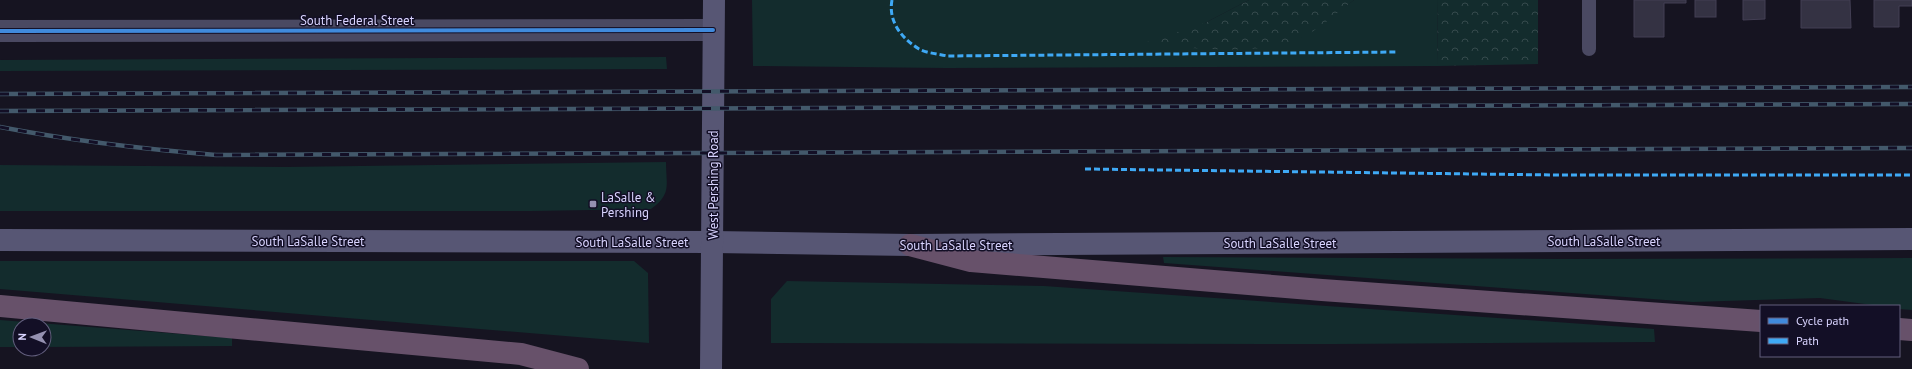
<svg xmlns="http://www.w3.org/2000/svg" width="1912" height="369" viewBox="0 0 1912 369" font-family="'PT Sans',sans-serif">
<style>
.grass{fill:#132c2d}
.forest{fill:url(#forest-crowns)}
.building{fill:#343243;stroke:#433f54}
.lines{fill:none;stroke-linecap:round;stroke-linejoin:round}
.service{stroke:#4a4962;stroke-width:14}
.minor{stroke:#4a4962;stroke-width:22}
.secondary{stroke:#575674;stroke-width:22}
.motorway{stroke:#67516a;stroke-width:22}
.rail-casing{stroke:#43596b;stroke-width:4.5}
.rail{stroke:#130f26;stroke-width:3;stroke-dasharray:9;stroke-linecap:butt}
.quiet{stroke:#3fa9f5;stroke-width:3;stroke-dasharray:6 3;stroke-linecap:butt}
.cycleway-casing{stroke:#130f26;stroke-width:6}
.cycleway{stroke:#408adc;stroke-width:4}
.poi-dot{fill:#9591b1;stroke:#130f26;stroke-width:1.5}
.labels{text-anchor:middle;stroke-width:3;stroke-linejoin:round;paint-order:stroke}
.street-label{font-size:13px;fill:#d9d4ff;stroke:#130f26}
.poi-label{font-size:13px;fill:#d9d4ff;stroke:#130f26;text-anchor:start}
</style>
<defs>
<pattern id="forest-crowns" width="20" height="18" patternUnits="userSpaceOnUse"><rect width="20" height="18" fill="#132c2d"/><path d="M2 6a3 3 0 1 1 6 0M12 15a3 3 0 1 1 6 0" fill="none" stroke="#354a4c"/></pattern>
</defs>
<rect width="100%" height="100%" fill="#161421"/>
<g class="grass">
<polygon points="752,0 1249,0 1205,23 1300,38 1354,0 1438,0 1437,66 946,68 753,66"/>
<polygon points="666,57 667,69 0,71 0,60"/>
<path d="M666 162C666 185 672 194 651 209L532 211H0V165L286 167Z"/>
<polygon points="1163,257 1562,259 1912,258 1912,310 1899,309 1899,306 1880,306 1820,298 1693,302 1164,263"/>
<polygon points="0,261 634,261 648,273 649,343 0,289"/>
<polygon points="787,281 1044,286 1654,329 1655,342 1336,344 771,343 771,299"/>
<polygon points="0,320 232,338 232,346 44,347 44,325 20,325 20,347 0,347"/>
</g>
<g class="forest">
<path d="M1249 0H1354C1338 12 1317 31 1299 39 1256 57 1188 47 1141 44L1205 23Z"/>
<polygon points="1438,0 1538,0 1538,64 1437,66"/>
</g>
<g class="building">
<polygon points="1634,0 1686,0 1686,3 1664,3 1664,37 1634,37"/>
<rect x="1695" y="0" width="21" height="17"/>
<polygon points="1743,0 1765,0 1765,19 1743,20"/>
<polygon points="1801,0 1850,0 1851,28 1801,28"/>
<polygon points="1874,0 1912,0 1912,6 1899,6 1899,27 1874,27"/>
</g>
<g class="lines">
<polyline class="service" points="1589,0 1589,49"/>
<polyline class="minor" points="0,31 713,30"/>
<g class="secondary">
<polyline points="0,240 713,242 910,245 1912,239"/>
<polyline points="711,369 714,0"/>
</g>
<g class="motorway">
<polyline points="910,245 971,261 1322,290 1761,321"/>
<polyline points="0,306 521,354 578,369"/>
<polyline points="1899,329 1912,330"/>
</g>
<defs>
<g id="rail">
<polyline points="0,94 1912,87"/>
<polyline points="0,111 1912,104"/>
<path d="M0 127C73 141 142 149 216 155L1912 148"/>
</g>
</defs>
<use href="#rail" class="rail-casing"/>
<use href="#rail" class="rail"/>
<g class="quiet">
<path d="M892 0C888 21 901 38 919 49 926 53 939 54 947 56L1398 52"/>
<polyline points="1085,169 1554,175 1912,175"/>
</g>
<defs>
<polyline id="cycleway" points="0,31 713,30"/>
</defs>
<use href="#cycleway" class="cycleway-casing"/>
<use href="#cycleway" class="cycleway"/>
</g>
<rect class="poi-dot" x="589" y="200" width="8" height="8" rx="2"/>
<g class="labels">
<g class="street-label">
<text x="357" y="25">South Federal Street</text>
<text transform="translate(713 185) rotate(-90)" y="5">West Pershing Road</text>
<text x="308" y="246">South LaSalle Street</text>
<text x="1604" y="246">South LaSalle Street</text>
<text x="632" y="247">South LaSalle Street</text>
<text x="1280" y="248">South LaSalle Street</text>
<text x="956" y="250">South LaSalle Street</text>
</g>
<g class="poi-label">
<text x="601" y="202">LaSalle &amp;<tspan x="601" dy="15">Pershing</tspan></text>
</g>
</g>
<rect x="1760" y="305" width="140" height="52" fill="#130f26" stroke="#625e7d"/>
<rect x="1768" y="318" width="20" height="6" fill="#408adc" stroke="#625e7d"/>
<text x="1796" y="325" font-size="12" fill="#d9d4ff">Cycle path</text>
<rect x="1768" y="338" width="20" height="6" fill="#3fa9f5" stroke="#625e7d"/>
<text x="1796" y="345" font-size="12" fill="#d9d4ff">Path</text>
<g transform="translate(32 337) rotate(271)"><circle r="19" fill="#130f26" stroke="#625e7d"/>
<path d="M0-3L7 15L0 10L-7 15Z" fill="#9591b1"/>
<text y="-6" font-size="11" font-weight="bold" text-anchor="middle" fill="#d9d4ff">N</text>
</g>
</svg>
